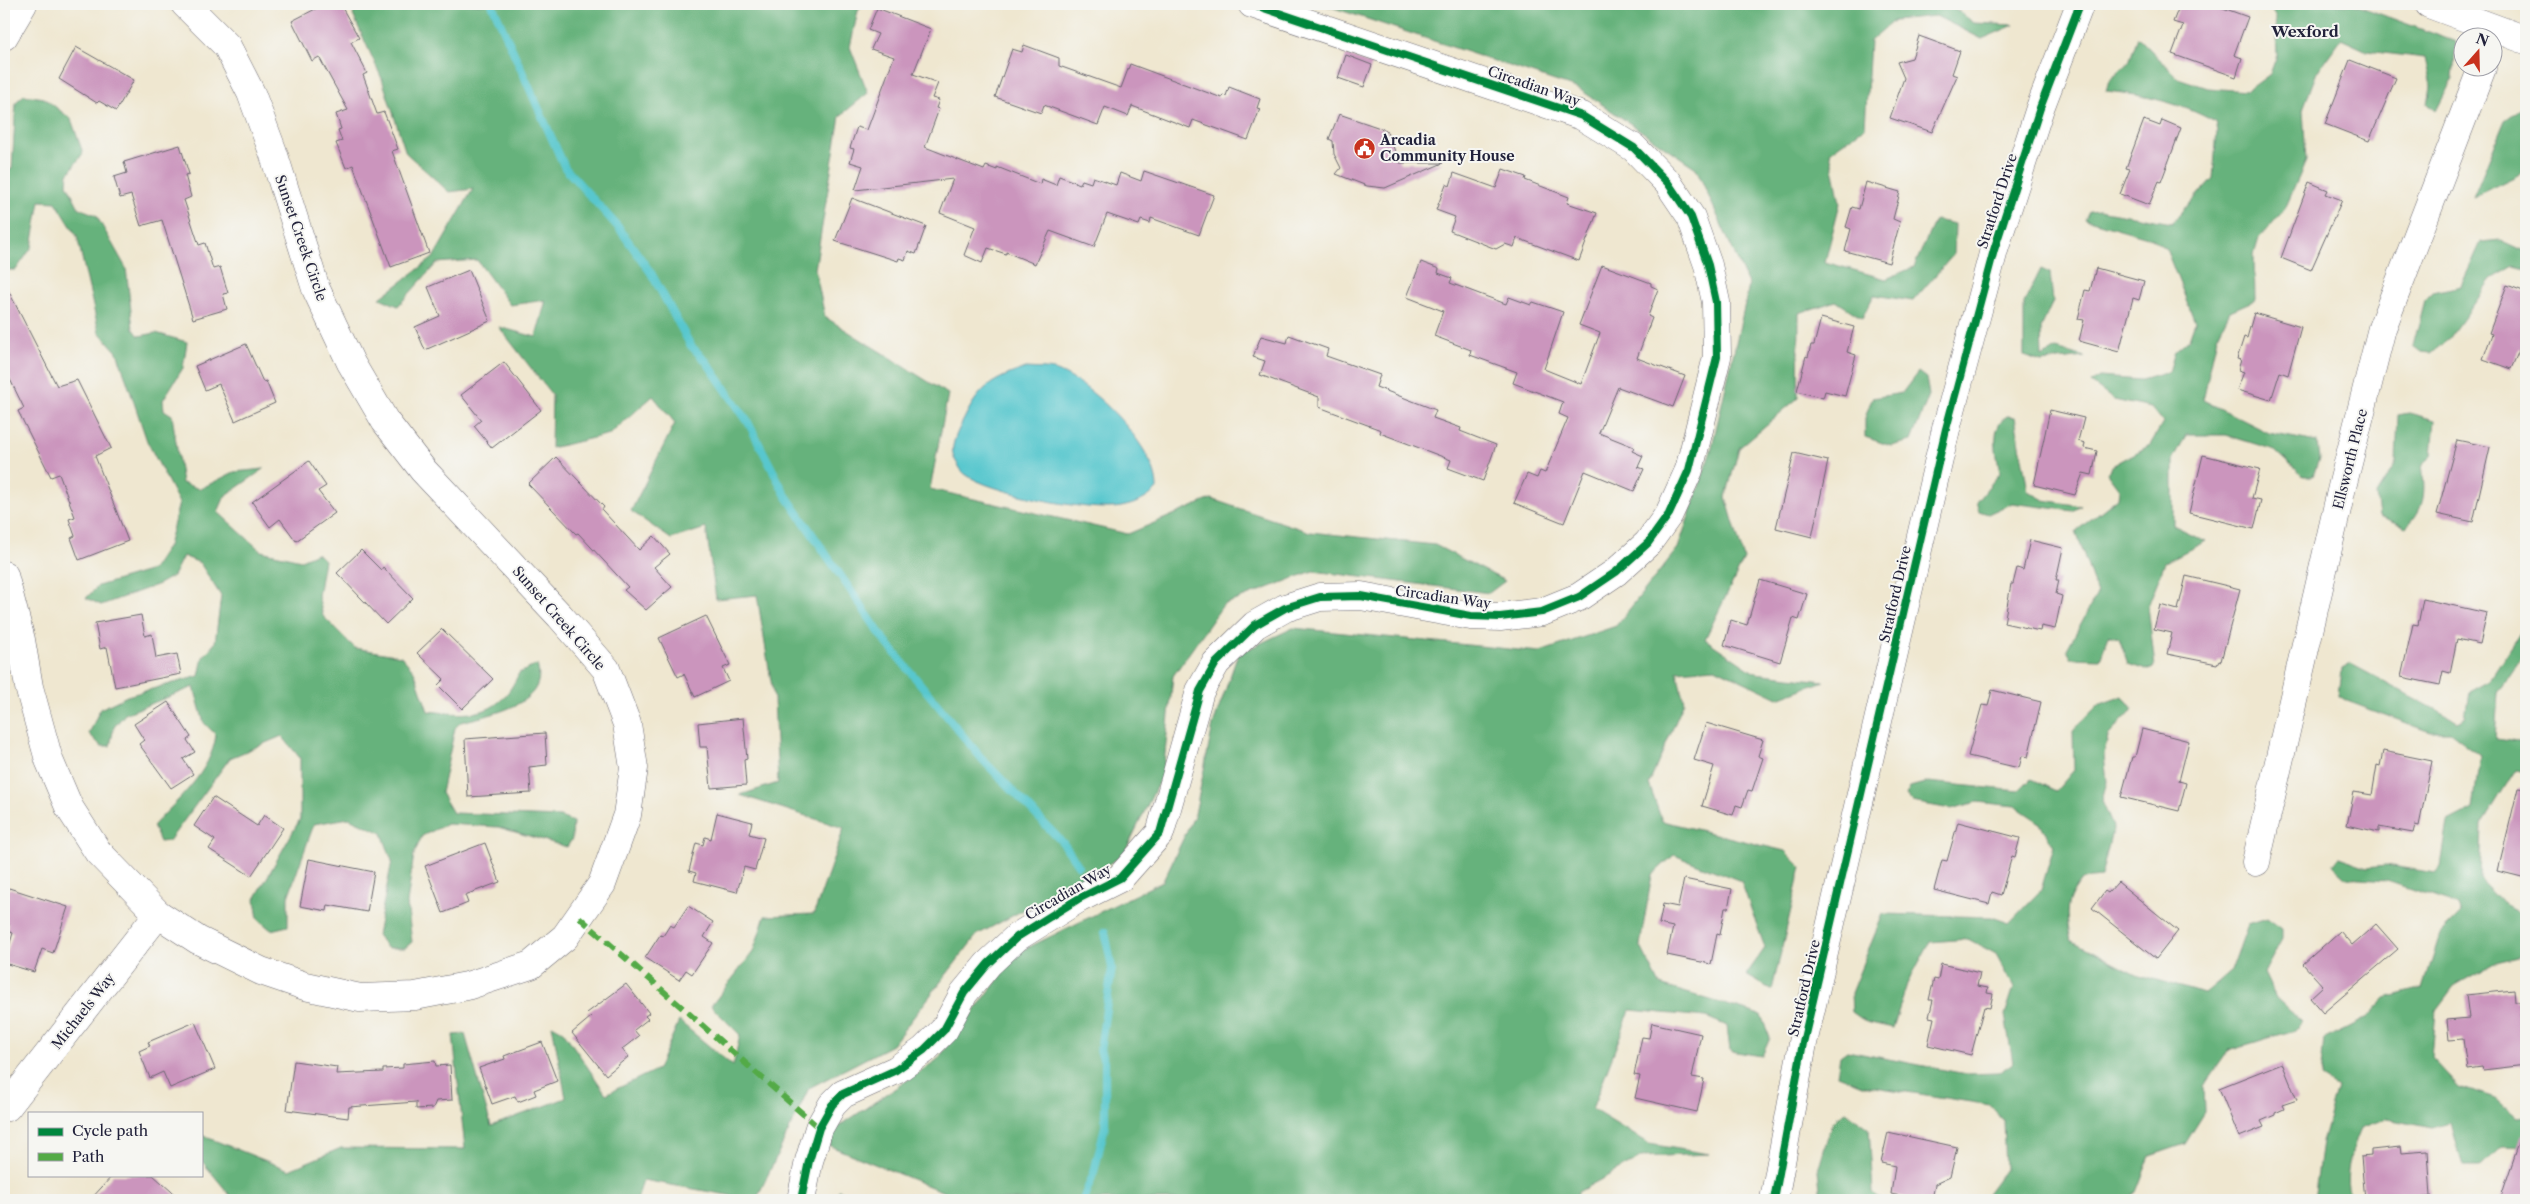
<svg xmlns="http://www.w3.org/2000/svg" width="2530" height="1204" viewBox="0 0 2530 1204" font-family="'Libre Caslon Text',serif">
<style>
.forest{fill:#66b27c;stroke:#446a5c}
.water{fill:#59c7ce;stroke:#3e7484}
.lines{fill:none;stroke-linecap:round;stroke-linejoin:round}
.stream{stroke:#59c7ce;stroke-width:8}
.building{fill:#cb95bd}
.minor-casing{stroke:#6a676f;stroke-width:29}
.minor{stroke:#fff;stroke-width:28}
.quiet{stroke:#53aa46;stroke-width:6;stroke-dasharray:12 6;stroke-linecap:butt}
.cycleway-casing{stroke:#f6f6f2;stroke-width:11}
.cycleway{stroke:#00873e;stroke-width:8}
.labels{text-anchor:middle;stroke-width:4;stroke-linejoin:round;paint-order:stroke}
.street-label{font-size:14px;fill:#22223b;stroke:#f6f6f2}
.poi-label{font-size:14px;font-weight:bold;fill:#22223b;stroke:#f6f6f2;text-anchor:start}
.neighbourhood-label{font-size:15px;font-weight:bold;fill:#22223b;stroke:#f6f6f2}
</style>
<rect width="100%" height="100%" fill="#f6f6f2"/>
<filter id="ink" filterUnits="userSpaceOnUse"><feTurbulence type="fractalNoise" baseFrequency=".02" numOctaves="2"/><feDisplacementMap in="SourceGraphic" scale="10" xChannelSelector="R" yChannelSelector="G"/><feConvolveMatrix kernelMatrix="1 2 1 2 8 2 1 2 1" color-interpolation-filters="sRGB"/></filter>
<filter id="wash" filterUnits="userSpaceOnUse"><feTurbulence type="fractalNoise" baseFrequency=".0096" numOctaves="4" result="noise"/><feDisplacementMap in="SourceGraphic" scale="20" xChannelSelector="R" yChannelSelector="G"/><feGaussianBlur stdDeviation="1.12" result="paint"/><feColorMatrix in="noise" values="0 0 0 0 0 0 0 0 0 0 0 0 0 0 0 0 0 1.4 0 .05"/><feComposite in="paint" operator="in"/></filter>
<g filter="url(#wash)">
<rect width="100%" height="100%" fill="#efe7d0"/>
<g class="forest">
<polygon points="358,4 864,4 858,11 850,47 868,93 840,116 815,269 825,317 948,394 930,489 1128,534 1211,499 1310,532 1435,545 1505,581 1489,593 1313,571 1223,605 1173,676 1163,773 1123,856 977,935 892,1045 809,1088 756,1200 643,1180 637,1200 234,1200 201,1160 201,1135 289,1170 341,1148 465,1149 453,1035 465,1034 491,1126 566,1098 552,1025 563,1031 606,1094 658,1069 679,1021 733,1066 740,1035 711,1006 753,952 765,916 814,914 844,828 740,795 778,783 774,699 757,595 716,599 706,528 671,539 631,511 675,423 653,396 610,434 551,448 552,395 499,327 536,337 546,300 510,305 477,260 437,263 398,306 380,298 433,258 473,189 449,192 406,153 382,79 353,15"/>
<polygon points="1322,4 1949,4 1974,23 2014,25 1982,39 1936,16 1894,20 1870,41 1865,127 1830,152 1840,203 1825,262 1886,279 1914,267 1935,220 1955,224 1954,254 1913,301 1874,295 1862,318 1836,301 1799,313 1798,398 1739,448 1726,497 1744,559 1705,639 1755,673 1824,681 1778,698 1715,668 1677,671 1684,702 1649,784 1662,821 1785,851 1801,867 1772,990 1746,975 1765,948 1741,881 1674,855 1652,875 1640,945 1660,985 1761,1015 1770,1038 1762,1056 1730,1051 1727,1026 1706,1017 1630,1010 1592,1109 1649,1144 1709,1154 1642,1157 1578,1192 1577,1200 951,1200 951,1195 830,1146 832,1131 937,1060 1019,952 1163,881 1195,814 1213,725 1238,654 1293,628 1540,652 1616,626 1678,548 1711,451 1749,286 1696,168 1579,89"/>
<path d="M2267 4H2353L2456 42 2453 78 2436 111 2428 104 2431 86 2425 58 2367 51 2341 39 2317 72 2303 109 2306 161 2285 209 2259 238 2254 255 2255 300 2230 311 2217 337 2203 400 2269 433 2317 442 2319 459 2313 476H2303L2275 450 2226 435H2186L2173 460V525L2206 541 2165 562 2148 606 2155 667 2146 670 2128 664 2119 638 2109 635 2100 659 2071 658 2067 649 2097 594 2076 531 2118 498 2119 489 2107 473 2112 466 2150 445 2163 423 2151 408 2114 400 2091 383 2099 377 2141 380 2169 372 2175 351 2189 339 2195 322 2166 249 2151 238 2085 219 2089 211 2099 210 2172 223 2213 178 2217 131 2215 122C2182 103 2144 95 2106 91L2109 80 2129 62 2138 37 2178 78 2208 88 2247 91 2270 74 2277 55 2275 16Z"/>
<path d="M24 95 44 98 71 119 83 153 68 174 67 184 79 208 96 215 126 268 133 328 139 336 156 333 187 342 183 368 163 400 164 410 172 415 182 483 200 489 234 472 264 469 225 496 218 512 261 551 301 560 317 553 324 560 318 596 323 616 355 648 401 656 414 671 428 711C472 716 499 718 519 673L537 665C550 705 488 715 461 722L455 728 441 793 453 813 560 817 573 822 572 839 567 847 498 827 447 824 422 836 414 854 407 903 412 942 405 948H387L377 935 392 861 382 833 349 818 314 824 288 897V926L271 930 258 919 255 899 300 819V758L282 736 230 758 169 841 160 842 153 826C177 800 211 773 216 735L204 723 194 687 125 714 114 727 110 746H101L89 734 100 709 127 696 199 676 203 657 215 643 221 596 200 563 183 556 173 576 157 585 101 605 86 598 98 586 152 570 168 546 179 503 147 441 117 352 99 332 77 236 56 202 40 201 32 247 16 270H8L4 260V171L12 169 16 102Z"/>
<polygon points="2526,105 2526,167 2518,175 2473,197 2505,120"/>
<polygon points="2500,240 2526,252 2526,269 2514,266 2492,279 2449,339 2431,353 2421,352 2413,346 2425,300 2433,292 2461,286 2481,242"/>
<polygon points="2041,269 2050,273 2053,301 2041,328 2042,357 2056,349 2085,357 2041,362 2024,356 2024,303"/>
<polygon points="1918,372 1926,378 1929,395 1911,441 1891,446 1865,437 1865,418 1872,398 1902,393"/>
<path d="M2409 413 2435 420 2432 455 2422 464C2425 490 2427 507 2406 527L2379 516 2376 495 2396 463 2398 415Z"/>
<path d="M2007 416 2015 417 2028 491 2044 500 2081 506 2073 511 2012 503 1988 514 1979 511 1976 502 2000 473C1997 454 1989 429 2007 416Z"/>
<path d="M2526 615V652L2498 693 2495 739 2526 743V771L2516 769 2482 824 2480 879 2506 906 2526 917V955L2496 962 2454 986 2436 1010 2432 1058 2459 1087 2496 1099 2517 1117 2526 1116V1147L2502 1146 2481 1167H2463L2451 1123 2432 1128 2387 1119 2361 1129C2352 1150 2341 1178 2352 1200H2314L2322 1142 2337 1088 2321 1078 2325 1039 2368 1017 2386 998 2423 988 2440 934 2461 913 2458 905 2387 881 2347 878 2333 865 2339 857 2367 867 2386 865 2435 873 2441 866 2448 822 2473 809 2480 755 2450 732H2431L2347 701 2339 696 2342 669 2351 664 2457 721 2465 717 2469 692 2489 681 2525 626Z"/>
<path d="M2123 696 2133 709 2108 736 2104 755 2107 782 2102 801 2113 827 2101 877 2083 879C2064 902 2065 912 2071 940L2136 974 2204 994 2231 971 2248 924 2267 918 2282 929V939L2264 973 2276 998 2302 1022 2295 1030 2229 1050 2204 1086 2205 1112 2185 1144 2150 1156 2136 1192 2126 1200H1982L2005 1169 2003 1120 1990 1105 1862 1085 1837 1075 1840 1056 1847 1051 1966 1074 1998 1073 2013 1063 2005 1015 2014 987 1996 954 1968 939 1930 942 1907 984 1893 1028 1866 1022 1852 1012 1851 993 1883 914 1992 917 2009 923 2041 890 2054 846 2039 822 2015 806 1977 802 1951 809 1912 802 1906 795 1910 787 1928 782 2019 791 2031 779 2056 791 2074 770 2073 731 2098 705Z"/>
<polygon points="1846,1112 1869,1128 1873,1192 1881,1200 1821,1200 1818,1170 1832,1122"/>
<polygon points="839,1190 857,1196 856,1200 833,1200"/>
</g>
<path class="water" d="M1026 368C1036 369 1048 368 1057 371 1094 385 1158 449 1157 489 1146 500 1136 504 1121 507 1091 513 988 492 965 474 961 471 957 463 954 458 949 446 959 429 964 419 980 386 992 380 1026 368Z"/>
<g class="lines">
<g class="stream">
<polyline points="492,4 565,168 619,228 651,273 691,346 706,361 748,422 785,494 885,641 983,760 1063,843 1078,865"/>
<polyline points="1083,1200 1094,1172 1105,1126 1105,1064 1100,1050 1112,968 1105,932"/>
</g>
</g>
<g id="blocks">
<g class="building">
<polygon points="325,4 340,4 359,38 351,42 367,73 363,75 377,114 384,112 398,149 392,151 429,253 391,267 353,165 346,168 336,143 342,141 338,130 341,129 336,114 348,110 319,57 312,61 292,21"/>
<polygon points="2180,4 2212,4 2248,17 2234,55 2242,58 2236,77 2172,54 2183,25 2173,22"/>
<polygon points="877,8 931,29 913,74 938,83 932,98 939,100 936,108 939,109 925,147 984,170 986,166 997,170 997,167 1040,184 1041,179 1056,185 1059,176 1080,184 1082,180 1091,183 1093,177 1116,185 1120,173 1141,181 1144,171 1214,195 1199,235 1151,218 1150,223 1141,220 1139,225 1107,214 1094,247 1050,231 1035,264 1006,252 1006,254 988,248 982,263 964,255 975,227 940,213 953,179 855,190 863,166 850,162 854,149 850,148 857,127 867,130 894,57 871,49 878,34 868,30"/>
<polygon points="1919,36 1960,51 1952,74 1957,76 1932,132 1890,118 1904,78 1897,62 1912,58"/>
<polygon points="1024,45 1059,58 1059,66 1121,88 1130,64 1222,98 1223,95 1226,96 1229,87 1260,99 1257,108 1260,109 1248,140 1193,120 1190,128 1132,106 1128,116 1105,107 1098,125 1044,105 1041,113 995,97 1012,49 1022,52"/>
<polygon points="76,47 134,80 116,111 99,101 97,103 59,79"/>
<polygon points="1346,55 1372,65 1364,87 1338,78"/>
<polygon points="2350,60 2396,78 2369,141 2325,124"/>
<polygon points="1339,114 1386,130 1400,163 1443,163 1385,188 1367,186 1336,174 1341,168 1334,154 1333,141 1329,139"/>
<polygon points="2144,120 2160,126 2162,120 2181,128 2161,182 2159,181 2149,205 2120,194 2130,169 2126,168"/>
<polygon points="180,145 189,174 185,175 191,197 184,200 199,245 205,243 213,269 220,267 228,293 223,294 227,309 193,319 162,220 141,226 131,195 120,198 114,177 127,173 124,162"/>
<polygon points="1503,169 1526,177 1525,180 1569,197 1567,203 1597,213 1579,261 1517,238 1514,247 1505,244 1496,249 1450,231 1455,217 1436,210 1446,184 1450,186 1454,173 1496,188"/>
<polygon points="1866,182 1900,192 1893,219 1900,222 1889,263 1845,251 1851,229 1846,227 1852,207 1859,209"/>
<polygon points="2309,182 2328,190 2326,194 2342,200 2311,270 2281,258"/>
<polygon points="852,198 926,226 916,254 908,251 905,260 899,258 898,261 835,241"/>
<polygon points="1421,262 1439,269 1438,273 1452,278 1450,283 1506,304 1509,297 1531,305 1533,302 1563,312 1544,369 1581,384 1600,333 1579,325 1602,265 1651,283 1651,286 1658,289 1648,316 1652,318 1637,358 1685,376 1673,407 1618,387 1599,433 1634,447 1632,451 1643,456 1638,467 1644,469 1634,491 1585,471 1564,523 1514,503 1527,474 1537,478 1540,471 1545,473 1568,418 1559,414 1563,402 1513,383 1517,372 1470,355 1471,350 1434,336 1443,311 1407,297"/>
<polygon points="2096,268 2144,281 2139,300 2133,298 2119,352 2079,341 2084,320 2078,319 2085,290 2090,291"/>
<polygon points="469,270 490,321 425,350 415,327 440,316 428,287"/>
<polygon points="4,282 57,386 77,380 111,448 95,456 128,541 79,560 71,538 75,536 69,519 75,517 59,474 51,477 18,411 24,408 4,367"/>
<polygon points="2507,285 2526,292 2526,350 2520,348 2511,369 2483,359 2492,334 2489,333"/>
<polygon points="2254,313 2301,327 2288,375 2280,372 2271,400 2237,390 2244,372 2238,370 2241,360 2237,359 2244,337 2247,338"/>
<polygon points="1821,318 1854,327 1847,352 1856,355 1845,396 1825,391 1823,398 1797,391 1806,356 1808,357 1811,345 1814,345"/>
<polygon points="1289,335 1328,349 1326,356 1380,375 1376,387 1436,410 1433,418 1461,428 1460,431 1496,445 1483,481 1448,468 1451,460 1380,433 1381,430 1319,407 1319,397 1260,375 1265,361 1253,357 1261,336 1287,343"/>
<polygon points="246,344 263,382 266,381 275,403 235,421 219,384 205,390 195,366"/>
<polygon points="504,362 541,410 492,448 474,426 481,420 461,395"/>
<polygon points="2050,410 2084,418 2078,441 2085,443 2084,448 2097,451 2092,475 2083,473 2075,495 2034,485"/>
<polygon points="2457,440 2490,447 2473,522 2437,514"/>
<polygon points="1794,453 1828,461 1812,537 1776,528"/>
<polygon points="2203,455 2260,469 2252,498 2261,500 2254,529 2189,513"/>
<polygon points="556,457 604,507 602,510 639,550 654,536 670,554 654,567 672,587 646,610 624,590 628,587 578,533 576,534 528,484"/>
<polygon points="309,461 326,486 318,491 335,513 296,541 280,519 270,527 252,502"/>
<polygon points="2030,540 2063,548 2056,580 2059,580 2056,594 2062,596 2055,629 2041,626 2040,631 2004,623 2011,584 2013,584 2017,568 2023,570"/>
<polygon points="361,550 381,570 383,567 413,598 386,624 337,573"/>
<polygon points="2186,576 2240,589 2221,661 2219,660 2217,664 2167,654 2172,633 2154,629 2160,605 2178,610"/>
<polygon points="1760,580 1807,594 1799,620 1793,618 1780,662 1724,645 1731,620 1747,625"/>
<polygon points="2423,599 2487,613 2480,644 2457,639 2450,673 2443,671 2440,685 2401,677 2413,624 2418,625"/>
<polygon points="141,615 145,636 152,634 156,658 177,654 181,674 115,687 107,647 100,649 95,623"/>
<polygon points="706,616 730,665 723,668 729,681 695,697 684,674 678,677 659,638"/>
<polygon points="442,629 493,679 462,709 438,685 444,679 417,653"/>
<polygon points="1992,690 2041,702 2028,757 2022,756 2019,768 1968,756 1982,705 1988,706"/>
<polygon points="168,702 191,737 187,740 195,752 183,759 193,774 171,788 139,744 144,740 134,724"/>
<polygon points="743,718 747,759 744,760 746,785 711,788 707,747 700,747 698,723"/>
<polygon points="1706,723 1763,740 1758,756 1763,758 1752,791 1748,790 1742,807 1736,805 1733,815 1702,806 1714,766 1694,760"/>
<polygon points="2142,729 2189,741 2179,781 2186,783 2179,811 2121,797 2132,757 2135,757"/>
<polygon points="545,733 547,765 529,767 531,793 468,797 465,739"/>
<polygon points="2383,751 2432,761 2419,826 2415,825 2413,833 2379,827 2379,832 2347,825 2354,792 2372,795 2377,765 2380,766"/>
<polygon points="2518,788 2526,789 2526,878 2498,871"/>
<polygon points="213,797 257,826 264,815 283,828 251,876 209,849 215,840 194,826"/>
<polygon points="717,813 752,822 749,834 764,838 755,870 744,867 737,892 694,881 696,873 689,871 696,843 703,845 705,837 711,839"/>
<polygon points="1958,822 2020,838 2015,857 2012,856 2001,895 1992,892 1989,904 1934,890 1942,860 1947,861"/>
<polygon points="485,843 500,882 465,895 468,903 443,913 425,866"/>
<polygon points="309,859 374,872 367,912 328,905 327,911 300,906"/>
<polygon points="1684,879 1732,889 1728,908 1725,908 1720,935 1717,934 1711,964 1667,955 1673,927 1659,924 1663,904 1678,907"/>
<polygon points="2118,882 2178,931 2156,959 2092,908 2105,891 2108,893"/>
<polygon points="9,888 68,907 53,953 42,949 34,972 4,963 13,933 7,931 9,924 4,922 4,904"/>
<polygon points="688,906 713,922 704,937 713,943 692,974 686,970 679,980 645,958 660,935 663,936 670,925 674,927"/>
<polygon points="2376,924 2398,949 2323,1013 2310,998 2323,986 2303,964 2340,931 2352,945"/>
<polygon points="1941,964 1980,973 1977,986 1988,988 1987,993 1993,994 1990,1008 1984,1007 1971,1055 1928,1045 1934,1018 1929,1017 1933,1000 1929,1000 1934,979 1938,980"/>
<polygon points="626,984 649,1013 645,1016 648,1019 634,1030 639,1036 622,1049 628,1057 606,1075 572,1033 591,1017 587,1013"/>
<polygon points="2514,990 2515,1002 2520,1002 2523,1033 2526,1033 2526,1065 2483,1070 2482,1067 2467,1069 2463,1039 2449,1040 2447,1020 2469,1018 2466,995"/>
<polygon points="195,1022 215,1069 170,1088 163,1072 150,1078 139,1051 150,1046 148,1042"/>
<polygon points="1652,1023 1701,1034 1692,1077 1704,1079 1697,1112 1635,1098 1640,1076 1634,1075 1642,1037 1649,1038"/>
<polygon points="542,1042 557,1081 534,1090 536,1095 518,1102 515,1096 492,1104 479,1068 505,1059 504,1056"/>
<polygon points="294,1061 337,1067 336,1074 383,1072 383,1069 403,1068 403,1064 435,1061 436,1066 450,1065 452,1100 436,1101 433,1108 416,1109 416,1102 349,1107 348,1118 287,1110"/>
<polygon points="2282,1063 2297,1100 2282,1105 2284,1109 2275,1113 2275,1115 2261,1121 2264,1127 2239,1137 2219,1088"/>
<polygon points="1888,1132 1957,1147 1950,1177 1935,1184 1932,1200 1918,1200 1891,1194 1895,1166 1881,1163"/>
<polygon points="2522,1134 2526,1135 2526,1200 2500,1200"/>
<polygon points="2400,1147 2401,1153 2428,1151 2431,1197 2365,1200 2361,1157 2371,1156 2371,1150"/>
<polygon points="113,1175 153,1175 181,1200 90,1200"/>
</g>
</g>
</g>
<g filter="url(#ink)">
<use href="#blocks" fill-opacity="0" stroke="#6a676f" stroke-width="1"/>
<g class="lines">
<defs>
<g id="minor">
<polyline points="2429,4 2526,40"/>
<polyline points="4,36 23,4"/>
<polyline points="4,575 21,640 29,687 49,760 69,807 98,852 158,914 198,940 261,971 305,986 360,998 415,996 467,986 531,965 565,937 602,884 627,815 634,768 627,724 606,669 560,616 423,470 385,421 351,363 316,289 273,152 251,93 227,46 185,4"/>
<polyline points="2256,862 2342,487 2382,328 2482,68"/>
<polyline points="7,1107 158,914"/>
<polyline points="801,1200 809,1161 819,1128 832,1105 843,1094 896,1070 924,1050 944,1030 964,993 988,964 1017,937 1078,899 1120,878 1160,833 1200,691 1216,663 1255,625 1285,608 1320,597 1361,596 1471,616 1500,617 1542,612 1579,597 1616,572 1648,543 1669,514 1689,470 1717,357 1716,302 1708,265 1691,217 1668,183 1634,148 1582,116 1252,4"/>
<polyline points="1774,1200 1803,1043 1946,429 1994,250 2040,108 2080,4"/>
</g>
</defs>
<use href="#minor" class="minor-casing"/>
<use href="#minor" class="minor"/>
<polyline class="quiet" points="579,917 819,1128"/>
<defs>
<g id="cycleway">
<polyline points="801,1200 809,1161 819,1128 832,1105 843,1094 896,1070 924,1050 944,1030 964,993 988,964 1017,937 1078,899 1120,878 1160,833 1200,691 1216,663 1255,625 1285,608 1320,597 1361,596 1471,616 1500,617 1542,612 1579,597 1616,572 1648,543 1669,514 1689,470 1717,357 1716,302 1708,265 1691,217 1668,183 1634,148 1582,116 1252,4"/>
<polyline points="1774,1200 1803,1043 1946,429 1994,250 2040,108 2080,4"/>
</g>
</defs>
<use href="#cycleway" class="cycleway-casing"/>
<use href="#cycleway" class="cycleway"/>
</g>
</g>
<defs>
<symbol id="civic-disc" viewBox="-11 -11 22 22"><circle r="9.5" fill="#c8321e" stroke="#f6f6f2"/><path d="M-.6-6.5H3V-4.5H.6V-3L4-1V1h2V6H-6V1h2V-1L-.6-3ZM-1.2 2.5V6h2.4V2.5Z" fill="#fff"/></symbol>
</defs>
<g fill-rule="evenodd">
<use href="#civic-disc" x="1352" y="136" width="25" height="25"/>
</g>
<g class="labels">
<g class="street-label">
<text transform="translate(1534 86) rotate(19)" y="5">Circadian Way</text>
<text transform="translate(1997 201) rotate(-72)" y="5">Stratford Drive</text>
<text transform="translate(301 238) rotate(71)" y="5">Sunset Creek Circle</text>
<text transform="translate(2350 459) rotate(-76)" y="5">Ellsworth Place</text>
<text transform="translate(1895 594) rotate(-77)" y="5">Stratford Drive</text>
<text transform="translate(1443 597) rotate(8)" y="5">Circadian Way</text>
<text transform="translate(559 618) rotate(49)" y="5">Sunset Creek Circle</text>
<text transform="translate(1068 892) rotate(-30)" y="5">Circadian Way</text>
<text transform="translate(1804 988) rotate(-77)" y="5">Stratford Drive</text>
<text transform="translate(83 1011) rotate(-52)" y="5">Michaels Way</text>
</g>
<g class="poi-label">
<text x="1380" y="145">Arcadia<tspan x="1380" dy="16">Community House</tspan></text>
</g>
<g class="neighbourhood-label">
<text x="2305" y="37">Wexford</text>
</g>
</g>
<rect width="2530" height="1204" fill="none" stroke="#f6f6f2" stroke-width="20"/>
<rect x="28" y="1112" width="175" height="65" fill="#f6f6f2" stroke="#a1a1a9"/>
<rect x="38" y="1128" width="25" height="8" fill="#00873e" stroke="#a1a1a9"/>
<text x="72" y="1136" font-size="15" fill="#22223b">Cycle path</text>
<rect x="38" y="1153" width="25" height="8" fill="#53aa46" stroke="#a1a1a9"/>
<text x="72" y="1162" font-size="15" fill="#22223b">Path</text>
<g transform="translate(2478 52) rotate(20)"><circle r="24" fill="#f6f6f2" stroke="#a1a1a9"/>
<path d="M0-4L9 19L0 12L-9 19Z" fill="#c8321e"/>
<text y="-8" font-size="14" font-weight="bold" text-anchor="middle" fill="#22223b">N</text>
</g>
</svg>
